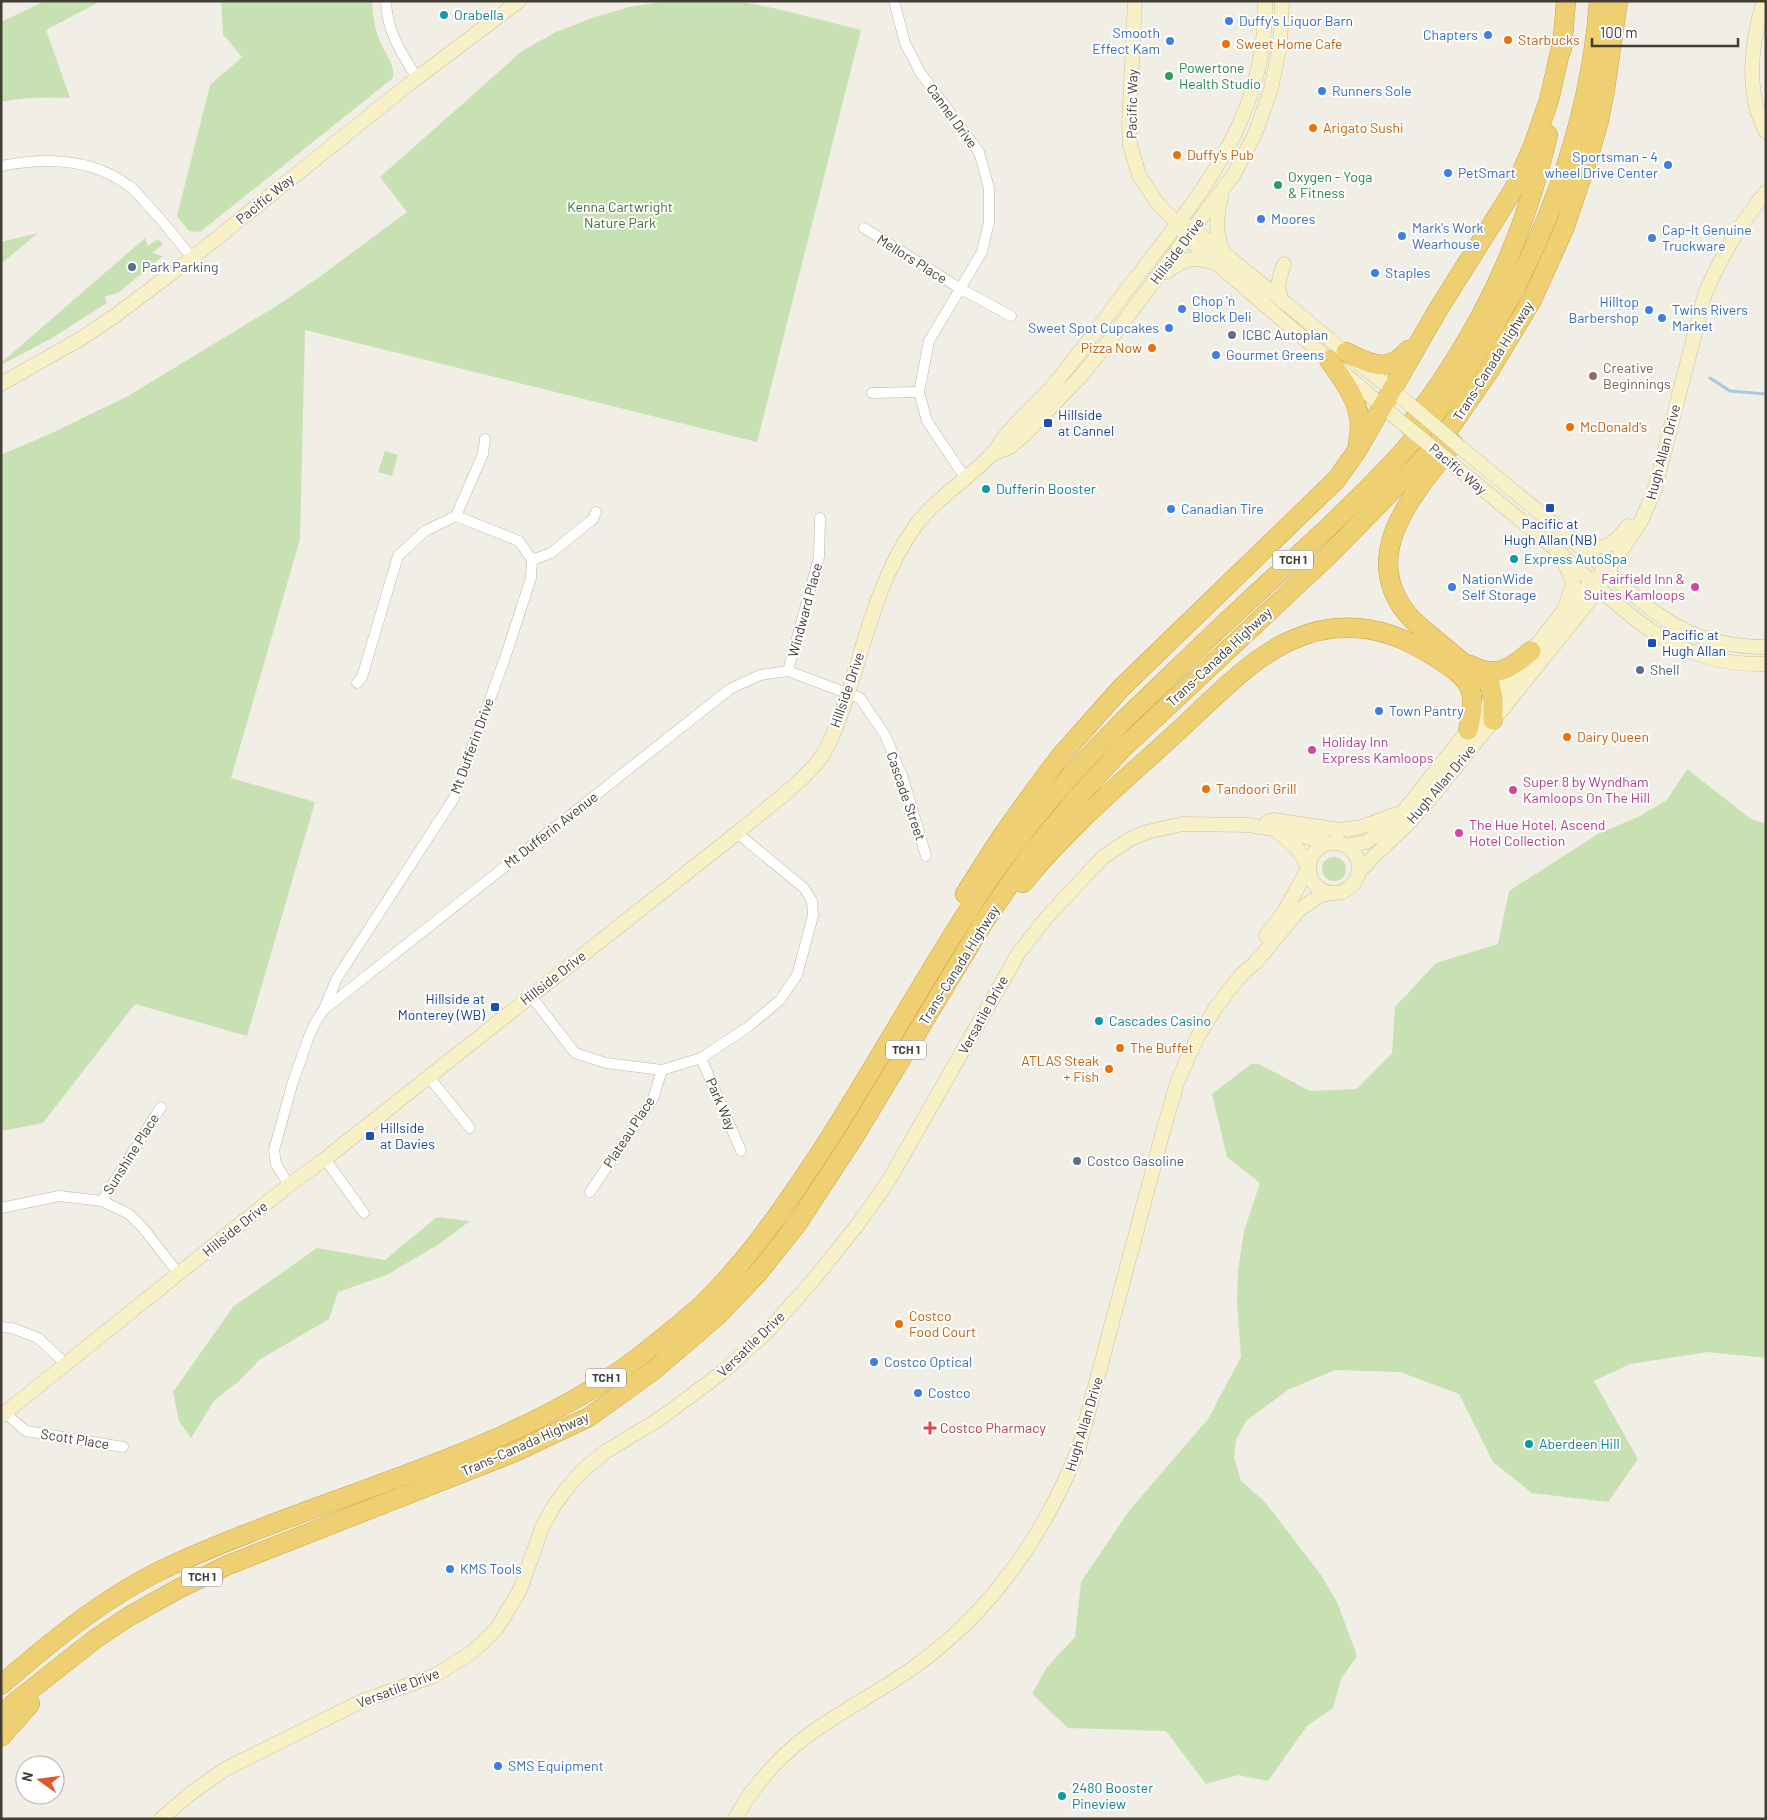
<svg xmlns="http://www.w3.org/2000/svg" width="1767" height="1820" viewBox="0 0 1767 1820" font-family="Barlow,sans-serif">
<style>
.green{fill:#c8e1b2}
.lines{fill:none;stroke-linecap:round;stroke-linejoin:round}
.stream{stroke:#a7c8e8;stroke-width:3}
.street-casing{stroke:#bbb6a9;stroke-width:11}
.secondary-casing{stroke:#ccc299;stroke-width:15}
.highway-casing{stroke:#cca544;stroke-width:20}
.street{stroke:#fff;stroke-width:10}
.secondary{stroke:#f8f1c7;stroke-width:14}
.highway{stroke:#eecf72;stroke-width:19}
.secondary-bridge-casing{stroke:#ccc299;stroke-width:15;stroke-linecap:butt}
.secondary-bridge{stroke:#f8f1c7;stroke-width:14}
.culture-dot{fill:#0f9aa8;stroke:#fff;stroke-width:2}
.shop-dot{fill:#3f7fe0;stroke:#fff;stroke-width:2}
.food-dot{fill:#e8710a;stroke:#fff;stroke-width:2}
.leisure-dot{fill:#2e9e5b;stroke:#fff;stroke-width:2}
.service-dot{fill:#5c6f8a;stroke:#fff;stroke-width:2}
.education-dot{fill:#8d6e63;stroke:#fff;stroke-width:2}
.transit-dot{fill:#1a4fb4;stroke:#fff;stroke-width:2}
.hotel-dot{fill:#d1479c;stroke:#fff;stroke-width:2}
.health-dot{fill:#e0444e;stroke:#fff;stroke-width:2}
.labels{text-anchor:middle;stroke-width:4;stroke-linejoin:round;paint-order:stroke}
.shield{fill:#fff;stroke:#7b7872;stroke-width:1}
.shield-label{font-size:12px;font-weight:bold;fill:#423e36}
.culture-label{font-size:14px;fill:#0d838f;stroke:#fff;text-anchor:start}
.shop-label{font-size:14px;fill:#366cbe;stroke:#fff;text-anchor:start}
.food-label{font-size:14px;fill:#c56008;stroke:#fff;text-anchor:start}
.leisure-label{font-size:14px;fill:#27864d;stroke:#fff;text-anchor:start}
.street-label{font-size:14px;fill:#423e36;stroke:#fff}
.park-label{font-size:14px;fill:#426e2f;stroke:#fff}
.service-label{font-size:14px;fill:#4e5e75;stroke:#fff;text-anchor:start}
.education-label{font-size:14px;fill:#785e54;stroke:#fff;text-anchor:start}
.transit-label{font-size:14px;fill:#164399;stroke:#fff;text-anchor:start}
.hotel-label{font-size:14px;fill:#b23c85;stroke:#fff;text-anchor:start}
.health-label{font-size:14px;fill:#be3a42;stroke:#fff;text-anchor:start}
</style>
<rect width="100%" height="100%" fill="#f1eee5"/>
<g class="green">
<path d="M45 1H101L46 30 70 98C47 97 24 97 1 102V22Z"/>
<path d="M221 1H372C373 15 374 28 380 41 385 54 395 64 393 78L200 232 189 231 177 216 210 85 242 57 223 34Z"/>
<polygon points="666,1 744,2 782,10 861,30 757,442 305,330 300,539 231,778 315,802 247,1036 135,1004 43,1123 1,1131 1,455 54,432 128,396 278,305 322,275 407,212 380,177 522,51 556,32 592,18 629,7"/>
<polygon points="38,233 1,264 1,242"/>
<polygon points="145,238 148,246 158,239 163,244 152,253 163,256 119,292 105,297 107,303 52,338 1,365 1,363"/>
<polygon points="385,451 398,455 392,476 378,472"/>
<polygon points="1687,769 1751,819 1766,824 1766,1358 1708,1352 1630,1364 1594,1381 1638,1459 1608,1502 1532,1493 1493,1462 1459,1394 1400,1372 1335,1370 1288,1390 1246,1421 1236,1440 1234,1457 1241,1481 1265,1502 1321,1575 1337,1602 1357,1656 1341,1679 1333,1708 1307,1726 1268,1781 1238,1775 1206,1784 1166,1731 1068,1728 1032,1694 1047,1667 1075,1637 1081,1582 1129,1511 1208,1419 1241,1357 1237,1303 1238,1271 1244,1231 1260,1183 1227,1157 1212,1094 1251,1064 1259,1064 1310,1091 1357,1089 1392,1053 1395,1007 1436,963 1498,944 1509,891 1598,834 1640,816 1667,800"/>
<circle cx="1334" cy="869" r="12"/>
<polygon points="437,1217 470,1221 439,1244 387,1275 338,1292 329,1319 259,1360 239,1381 214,1401 191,1438 179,1421 173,1392 233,1307 317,1248 385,1260"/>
</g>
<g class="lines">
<polyline class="stream" points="1710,378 1730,391 1766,394"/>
<defs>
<g id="street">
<path d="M386 1C387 32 401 52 417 78"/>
<polyline points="894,1 905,43 920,72 979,152 989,188 989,222 982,252 929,341 919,392 927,421 966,479"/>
<path d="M1 166C45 157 92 158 129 186 135 190 140 197 145 202 162 220 177 239 192 258"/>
<polyline points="864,228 961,289 1011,316"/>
<polyline points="872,393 919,392"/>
<polyline points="456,516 483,454 485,439"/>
<polyline points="532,560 551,553 593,519 596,512"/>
<polyline points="788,671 819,557 820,518"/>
<polyline points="531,996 575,1053 606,1063 662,1070 701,1058 748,1027 780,1000 797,975 813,916 812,901 804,888 737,833"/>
<polyline points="326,1008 730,689 760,675 788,671 860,698 885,735 903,778 926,856"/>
<polyline points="701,1058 741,1151"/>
<polyline points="429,1077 470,1128"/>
<polyline points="325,1159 364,1213"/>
<polyline points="289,1185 276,1164 274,1150 292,1085 308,1039 315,1023 324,1009 337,978 454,798 506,655 531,578 532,560 519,541 456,516 425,531 398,556 362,677 357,683"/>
<polyline points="590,1192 653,1099 662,1070"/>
<polyline points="102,1201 161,1107"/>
<polyline points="1,1208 59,1196 102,1201 129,1214 143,1228 179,1274"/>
<polyline points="1,1327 12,1328 38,1338 66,1364"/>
<polyline points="5,1413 26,1431 123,1447"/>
</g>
<g id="secondary">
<polyline points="1135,1 1129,125 1130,145 1139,175 1158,204 1177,223 1187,238 1401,422"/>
<path d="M1764 1C1751 41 1745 93 1766 132"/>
<path d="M1221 197C1216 219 1215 231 1223 252"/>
<polyline points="1188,226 1194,229 1414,408"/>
<path d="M1166 272C1185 259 1192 255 1215 263"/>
<path d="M1283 302C1275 289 1279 278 1284 264"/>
<polyline points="1,384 82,338 116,315 192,258 409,84 519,1"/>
<path d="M1461 448C1500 480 1540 512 1578 545 1642 600 1674 647 1766 647"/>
<polyline points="992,454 1010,447 1026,433 1080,377 1107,344 1234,174 1255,134 1271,89 1280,45 1282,1"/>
<path d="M1450 462C1487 493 1525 523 1561 554 1625 610 1672 667 1766 664"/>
<path d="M1576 541C1603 551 1611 549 1628 526"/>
<polyline points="1563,559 1573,583 1565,607"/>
<polyline points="1267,822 1274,820 1340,830 1361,827 1397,814"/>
<path d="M1279 833C1293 842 1302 853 1308 868"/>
<circle cx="1334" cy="868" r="25"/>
<path d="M1346 846 1366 842 1394 823 1565 609 1592 582 1607 570 1616 559 1641 521 1654 492 1705 294C1721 256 1740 224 1766 192"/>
<polyline points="1358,873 1374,856 1412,820 1434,794 1599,589 1606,571"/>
<polyline points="1266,936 1284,912 1308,869"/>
<path d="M1 1416 289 1185 325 1159 737 833C762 811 805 782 823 754 836 733 843 707 851 684 868 629 882 572 916 525 936 498 967 480 990 456 995 451 998 445 1002 440 1016 421 1035 406 1051 388 1077 357 1101 324 1125 292 1193 202 1268 122 1265 1"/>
<polyline points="161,1819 191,1793 227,1768 362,1701 434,1676 471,1653 484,1641 497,1628 520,1590 543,1525 554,1506 567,1488 583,1470 605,1452 661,1418 724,1371 767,1332 815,1278 859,1223 889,1180 1018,954 1046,918 1103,857 1130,839 1147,832 1182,824 1248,825 1273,829 1329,843"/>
<path d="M735 1819C752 1787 778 1758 807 1736 842 1710 883 1690 918 1664 993 1610 1046 1532 1079 1447L1164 1128 1178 1080 1198 1036 1217 1006 1241 975 1256 962 1299 910 1319 896 1331 893"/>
</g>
<g id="highway">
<polyline points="1562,49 1566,1"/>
<path d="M1346 352C1370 364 1389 374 1408 350"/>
<path d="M1329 360C1348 387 1366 409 1358 443"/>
<path d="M1409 426C1478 337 1522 245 1548 135"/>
<path d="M1453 443C1416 492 1356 554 1409 616 1417 625 1428 633 1437 641 1455 656 1472 670 1490 685L1493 698V720"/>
<path d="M1470 665C1496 679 1511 668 1531 651"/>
<path d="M1023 883C1068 827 1124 781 1177 732 1210 702 1250 658 1292 640 1341 618 1388 627 1432 655 1469 679 1479 685 1468 730"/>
<polyline points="965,894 1002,836 1035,790 1059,758 1121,688 1336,480 1356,452 1439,308 1514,189 1533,146 1549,100 1563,39"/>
<path d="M1 1685C53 1640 107 1595 170 1566 260 1525 356 1495 449 1458 517 1431 586 1399 644 1353 663 1337 685 1321 703 1304 749 1259 785 1206 820 1153 876 1067 924 977 981 891 1021 830 1071 773 1123 721 1163 683 1202 644 1242 607 1309 545 1378 485 1435 414 1449 397 1461 378 1473 360 1542 253 1590 128 1599 1"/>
<polyline points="1,1717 14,1703 95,1639 128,1617 178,1589 228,1565 515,1452 589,1417 654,1370 717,1316 758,1273 797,1224 854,1137 983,923 1032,852 1077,798 1121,750 1328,556 1428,454 1451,426 1489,371 1532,300 1564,229 1590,152 1599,120 1605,89 1618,1"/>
<polyline points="1,1737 30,1704"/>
</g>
</defs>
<use href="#street" class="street-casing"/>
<use href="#secondary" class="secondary-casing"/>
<use href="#highway" class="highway-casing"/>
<use href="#street" class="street"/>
<use href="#secondary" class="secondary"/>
<use href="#highway" class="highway"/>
<defs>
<g id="secondary-bridge">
<polyline points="1414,408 1461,448"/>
<polyline points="1401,422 1450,462"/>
</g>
</defs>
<use href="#secondary-bridge" class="secondary-bridge-casing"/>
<use href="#secondary-bridge" class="secondary-bridge"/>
</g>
<g class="culture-dot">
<circle cx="444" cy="15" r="5"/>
<circle cx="986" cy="489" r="5"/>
<circle cx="1514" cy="559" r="5"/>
<circle cx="1099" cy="1021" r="5"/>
<circle cx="1529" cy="1444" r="5"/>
<circle cx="1062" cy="1796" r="5"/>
</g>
<g class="shop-dot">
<circle cx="1229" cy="21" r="5"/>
<circle cx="1488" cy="35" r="5"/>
<circle cx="1170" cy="41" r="5"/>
<circle cx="1322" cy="91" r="5"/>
<circle cx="1668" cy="165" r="5"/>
<circle cx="1448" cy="173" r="5"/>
<circle cx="1261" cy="219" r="5"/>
<circle cx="1402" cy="236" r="5"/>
<circle cx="1652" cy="238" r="5"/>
<circle cx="1375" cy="273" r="5"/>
<circle cx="1182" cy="309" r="5"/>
<circle cx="1649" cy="310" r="5"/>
<circle cx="1662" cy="318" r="5"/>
<circle cx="1169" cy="328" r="5"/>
<circle cx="1216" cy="355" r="5"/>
<circle cx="1171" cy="509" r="5"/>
<circle cx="1452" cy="587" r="5"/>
<circle cx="1379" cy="711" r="5"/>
<circle cx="874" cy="1362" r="5"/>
<circle cx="918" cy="1393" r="5"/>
<circle cx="450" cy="1569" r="5"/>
<circle cx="498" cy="1766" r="5"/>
</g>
<g class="food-dot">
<circle cx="1508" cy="40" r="5"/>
<circle cx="1226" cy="44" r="5"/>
<circle cx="1313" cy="128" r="5"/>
<circle cx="1177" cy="155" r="5"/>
<circle cx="1152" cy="348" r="5"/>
<circle cx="1570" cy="427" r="5"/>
<circle cx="1567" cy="737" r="5"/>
<circle cx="1206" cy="789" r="5"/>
<circle cx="1120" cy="1048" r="5"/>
<circle cx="1109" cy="1069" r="5"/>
<circle cx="899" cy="1324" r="5"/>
</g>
<g class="leisure-dot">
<circle cx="1169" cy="76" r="5"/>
<circle cx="1278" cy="185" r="5"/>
</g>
<g class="service-dot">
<circle cx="132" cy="267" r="5"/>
<circle cx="1232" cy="335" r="5"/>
<circle cx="1640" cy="670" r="5"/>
<circle cx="1077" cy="1161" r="5"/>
</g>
<circle class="education-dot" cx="1593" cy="376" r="5"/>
<g class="transit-dot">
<rect x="1043" y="418" width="10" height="10" rx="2.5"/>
<rect x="1545" y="503" width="10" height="10" rx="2.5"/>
<rect x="1647" y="638" width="10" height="10" rx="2.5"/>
<rect x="490" y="1002" width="10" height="10" rx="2.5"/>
<rect x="365" y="1131" width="10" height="10" rx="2.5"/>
</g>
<g class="hotel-dot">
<circle cx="1695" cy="587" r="5"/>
<circle cx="1312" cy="750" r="5"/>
<circle cx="1513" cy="790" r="5"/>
<circle cx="1459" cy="833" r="5"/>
</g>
<path class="health-dot" d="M927.5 1420.5h5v5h5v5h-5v5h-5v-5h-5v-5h5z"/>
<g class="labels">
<g class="shield">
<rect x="1273" y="550.5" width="40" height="19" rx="4"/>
<rect x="886" y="1040.5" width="40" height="19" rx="4"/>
<rect x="586" y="1368.5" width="40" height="19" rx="4"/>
<rect x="182" y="1567.5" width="40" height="19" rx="4"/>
</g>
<g class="shield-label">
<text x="1293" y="564">TCH 1</text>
<text x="906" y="1054">TCH 1</text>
<text x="606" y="1382">TCH 1</text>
<text x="202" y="1581">TCH 1</text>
</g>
<g class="culture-label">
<text x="454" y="20">Orabella</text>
<text x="996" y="494">Dufferin Booster</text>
<text x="1524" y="564">Express AutoSpa</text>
<text x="1109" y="1026">Cascades Casino</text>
<text x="1539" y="1449">Aberdeen Hill</text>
<text x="1072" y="1793">2480 Booster<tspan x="1072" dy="16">Pineview</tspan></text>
</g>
<g class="shop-label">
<text x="1239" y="26">Duffy's Liquor Barn</text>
<text x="1160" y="38" text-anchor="end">Smooth<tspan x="1160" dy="16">Effect Kam</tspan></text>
<text x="1478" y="40" text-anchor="end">Chapters</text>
<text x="1332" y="96">Runners Sole</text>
<text x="1658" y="162" text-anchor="end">Sportsman - 4<tspan x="1658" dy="16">wheel Drive Center</tspan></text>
<text x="1458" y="178">PetSmart</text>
<text x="1271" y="224">Moores</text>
<text x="1412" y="233">Mark's Work<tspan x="1412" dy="16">Wearhouse</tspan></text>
<text x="1662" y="235">Cap-It Genuine<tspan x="1662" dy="16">Truckware</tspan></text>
<text x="1385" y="278">Staples</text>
<text x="1192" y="306">Chop 'n<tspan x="1192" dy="16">Block Deli</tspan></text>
<text x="1639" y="307" text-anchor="end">Hilltop<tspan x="1639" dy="16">Barbershop</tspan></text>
<text x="1672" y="315">Twins Rivers<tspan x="1672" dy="16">Market</tspan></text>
<text x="1159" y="333" text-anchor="end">Sweet Spot Cupcakes</text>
<text x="1226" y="360">Gourmet Greens</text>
<text x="1181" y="514">Canadian Tire</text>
<text x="1462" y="584">NationWide<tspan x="1462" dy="16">Self Storage</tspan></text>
<text x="1389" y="716">Town Pantry</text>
<text x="884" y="1367">Costco Optical</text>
<text x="928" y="1398">Costco</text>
<text x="460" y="1574">KMS Tools</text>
<text x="508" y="1771">SMS Equipment</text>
</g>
<g class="food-label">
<text x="1518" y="45">Starbucks</text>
<text x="1236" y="49">Sweet Home Cafe</text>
<text x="1323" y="133">Arigato Sushi</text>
<text x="1187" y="160">Duffy's Pub</text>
<text x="1142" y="353" text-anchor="end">Pizza Now</text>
<text x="1580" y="432">McDonald's</text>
<text x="1577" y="742">Dairy Queen</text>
<text x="1216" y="794">Tandoori Grill</text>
<text x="1130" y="1053">The Buffet</text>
<text x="1099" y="1066" text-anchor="end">ATLAS Steak<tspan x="1099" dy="16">+ Fish</tspan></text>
<text x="909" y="1321">Costco<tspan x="909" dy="16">Food Court</tspan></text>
</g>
<g class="leisure-label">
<text x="1179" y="73">Powertone<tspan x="1179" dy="16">Health Studio</tspan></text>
<text x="1288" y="182">Oxygen - Yoga<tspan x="1288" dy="16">&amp; Fitness</tspan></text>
</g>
<g class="street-label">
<text transform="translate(1132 104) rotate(-89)" y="5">Pacific Way</text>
<text transform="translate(952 116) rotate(54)" y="5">Cannel Drive</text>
<text transform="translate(265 199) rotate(-39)" y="5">Pacific Way</text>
<text transform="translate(1177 251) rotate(-53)" y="5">Hillside Drive</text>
<text transform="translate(912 259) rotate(32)" y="5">Mellors Place</text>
<text transform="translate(1493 361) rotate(-58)" y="5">Trans-Canada Highway</text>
<text transform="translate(1663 452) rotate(-75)" y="5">Hugh Allan Drive</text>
<text transform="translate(1458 469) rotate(40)" y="5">Pacific Way</text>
<text transform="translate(805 610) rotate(-75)" y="5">Windward Place</text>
<text transform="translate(1219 657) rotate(-43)" y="5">Trans-Canada Highway</text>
<text transform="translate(847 690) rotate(-71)" y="5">Hillside Drive</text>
<text transform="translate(472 746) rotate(-70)" y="5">Mt Dufferin Drive</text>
<text transform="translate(1441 784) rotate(-50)" y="5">Hugh Allan Drive</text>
<text transform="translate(906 796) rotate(71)" y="5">Cascade Street</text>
<text transform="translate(551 830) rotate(-38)" y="5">Mt Dufferin Avenue</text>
<text transform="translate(959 965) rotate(-58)" y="5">Trans-Canada Highway</text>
<text transform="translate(553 978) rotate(-38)" y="5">Hillside Drive</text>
<text transform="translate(983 1015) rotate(-61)" y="5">Versatile Drive</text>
<text transform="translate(721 1104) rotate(67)" y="5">Park Way</text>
<text transform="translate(629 1132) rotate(-57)" y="5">Plateau Place</text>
<text transform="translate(131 1154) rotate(-58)" y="5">Sunshine Place</text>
<text transform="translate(235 1229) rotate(-39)" y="5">Hillside Drive</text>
<text transform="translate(751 1344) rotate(-44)" y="5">Versatile Drive</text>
<text transform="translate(1084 1424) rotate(-73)" y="5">Hugh Allan Drive</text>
<text transform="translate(75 1439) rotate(9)" y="5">Scott Place</text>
<text transform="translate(525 1444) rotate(-24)" y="5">Trans-Canada Highway</text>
<text transform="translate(398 1688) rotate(-21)" y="5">Versatile Drive</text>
</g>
<g class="park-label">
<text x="620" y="212">Kenna Cartwright<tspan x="620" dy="16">Nature Park</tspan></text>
</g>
<g class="service-label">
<text x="142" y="272">Park Parking</text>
<text x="1242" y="340">ICBC Autoplan</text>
<text x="1650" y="675">Shell</text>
<text x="1087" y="1166">Costco Gasoline</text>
</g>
<g class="education-label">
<text x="1603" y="373">Creative<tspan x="1603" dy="16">Beginnings</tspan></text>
</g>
<g class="transit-label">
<text x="1058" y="420">Hillside<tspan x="1058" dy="16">at Cannel</tspan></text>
<text x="1550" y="529" text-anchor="middle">Pacific at<tspan x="1550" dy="16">Hugh Allan (NB)</tspan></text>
<text x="1662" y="640">Pacific at<tspan x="1662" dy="16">Hugh Allan</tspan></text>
<text x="485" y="1004" text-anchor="end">Hillside at<tspan x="485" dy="16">Monterey (WB)</tspan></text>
<text x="380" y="1133">Hillside<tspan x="380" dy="16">at Davies</tspan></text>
</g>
<g class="hotel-label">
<text x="1685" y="584" text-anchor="end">Fairfield Inn &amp;<tspan x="1685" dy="16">Suites Kamloops</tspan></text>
<text x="1322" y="747">Holiday Inn<tspan x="1322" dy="16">Express Kamloops</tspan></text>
<text x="1523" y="787">Super 8 by Wyndham<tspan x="1523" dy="16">Kamloops On The Hill</tspan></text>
<text x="1469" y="830">The Hue Hotel, Ascend<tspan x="1469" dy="16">Hotel Collection</tspan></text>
</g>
<g class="health-label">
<text x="940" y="1433">Costco Pharmacy</text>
</g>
</g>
<rect width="1767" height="1820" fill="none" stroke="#423e36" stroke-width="5"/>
<g transform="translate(40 1780) rotate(284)"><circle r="24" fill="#ffffff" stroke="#b3b2af"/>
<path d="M0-4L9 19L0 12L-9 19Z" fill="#e3552a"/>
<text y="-8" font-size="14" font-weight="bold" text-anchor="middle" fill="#423e36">N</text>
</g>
<path d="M1592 38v8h146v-8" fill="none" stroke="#423e36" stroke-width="2.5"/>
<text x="1600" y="38" font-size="15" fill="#423e36" stroke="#ffffff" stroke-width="4" paint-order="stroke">100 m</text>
</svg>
